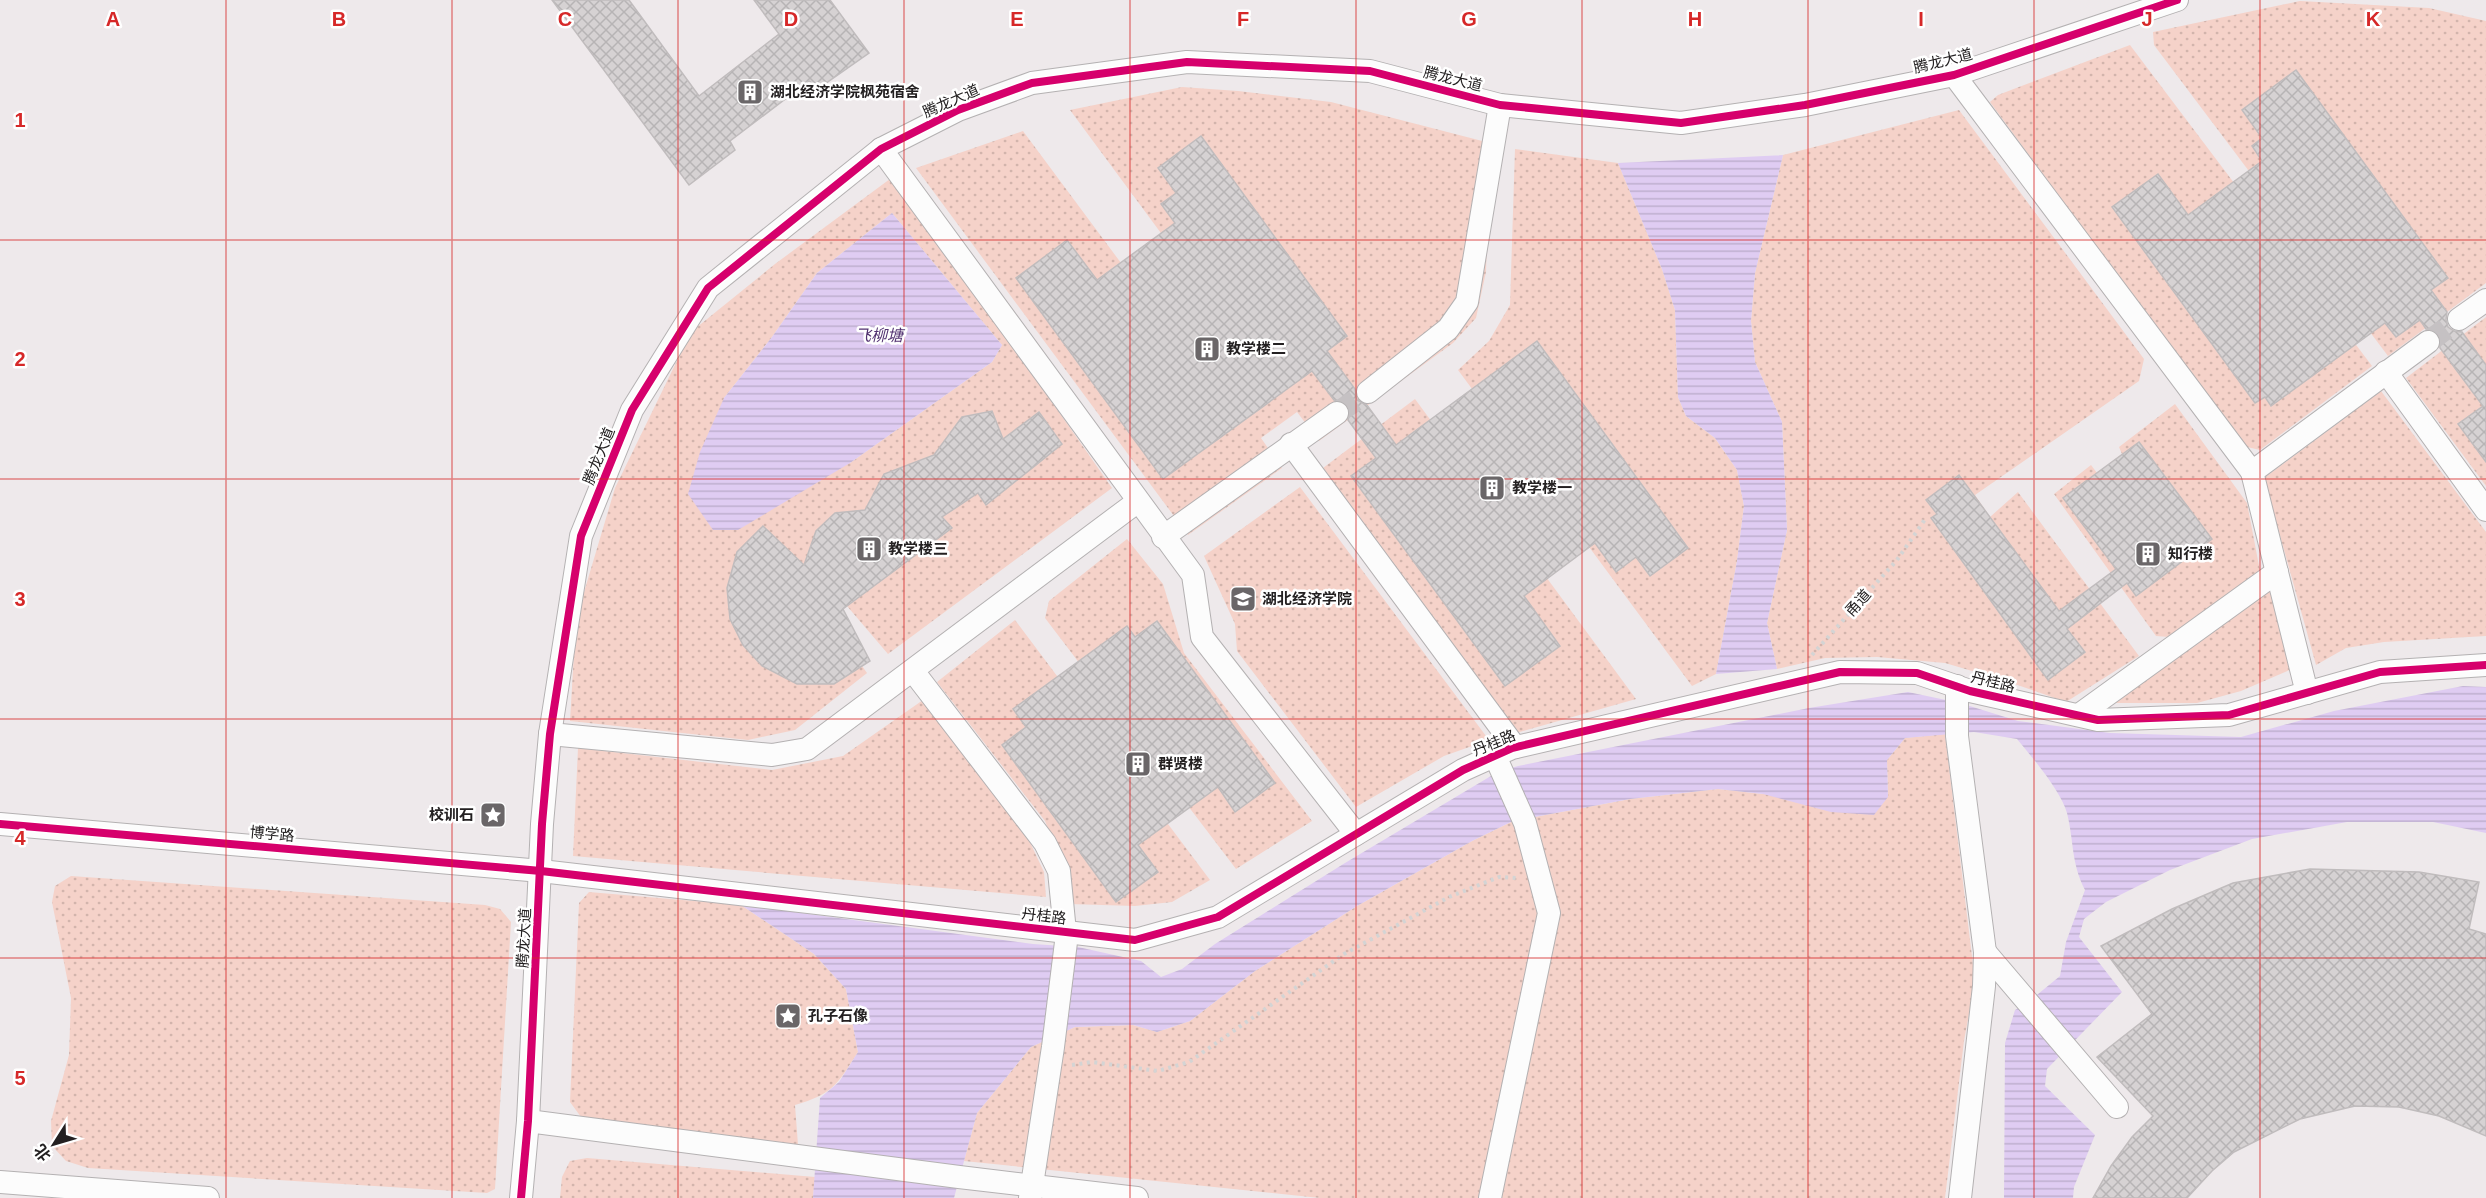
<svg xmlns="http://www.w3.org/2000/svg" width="2486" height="1198" viewBox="0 0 2486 1198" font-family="Arial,'Noto Sans SC',sans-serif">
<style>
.green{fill:url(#green-dots);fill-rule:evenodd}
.water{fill:url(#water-rules)}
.building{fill:url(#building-cross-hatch);stroke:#c0bcbd;stroke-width:1.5}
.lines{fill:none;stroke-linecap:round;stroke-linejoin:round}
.street-tunnel{stroke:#c5c1c3;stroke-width:22;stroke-dasharray:22 11;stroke-linecap:butt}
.street-casing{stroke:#b4b1b2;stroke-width:24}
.path{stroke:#d4d4d4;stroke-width:4;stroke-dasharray:3 4.5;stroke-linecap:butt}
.street{stroke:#fcfcfc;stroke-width:22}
.cycleway-casing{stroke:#fff;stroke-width:11}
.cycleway{stroke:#d6006c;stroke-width:8}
.grid{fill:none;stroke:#d62828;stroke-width:1.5;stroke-opacity:0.55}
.labels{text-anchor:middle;stroke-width:5;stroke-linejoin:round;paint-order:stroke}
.street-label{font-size:15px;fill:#232021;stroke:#fff}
.poi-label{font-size:15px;font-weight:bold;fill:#232021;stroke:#fff;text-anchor:start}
.water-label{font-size:16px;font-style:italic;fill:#513170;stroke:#fff}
.grid-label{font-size:20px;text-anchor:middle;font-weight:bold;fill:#d62828;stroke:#fff;stroke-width:5;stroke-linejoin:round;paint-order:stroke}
</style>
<defs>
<pattern id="green-dots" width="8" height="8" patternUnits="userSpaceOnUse" patternTransform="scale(1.5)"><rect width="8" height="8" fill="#f5d2c9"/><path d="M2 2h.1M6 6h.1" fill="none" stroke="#d2b4ac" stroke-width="1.8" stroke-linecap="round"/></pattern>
<pattern id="water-rules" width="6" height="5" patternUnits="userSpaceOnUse" patternTransform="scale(1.5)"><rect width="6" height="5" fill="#dfccf2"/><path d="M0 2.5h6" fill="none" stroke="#bfafcf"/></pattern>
<pattern id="building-cross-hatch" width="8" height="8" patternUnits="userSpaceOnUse" patternTransform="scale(1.5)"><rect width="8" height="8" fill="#d6d2d3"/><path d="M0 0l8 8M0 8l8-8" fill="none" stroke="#b7b4b5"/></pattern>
</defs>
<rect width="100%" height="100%" fill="#eee9eb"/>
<g class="green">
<polygon points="2300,1 2429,8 2486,21 2486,283 2388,356 2154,45 2153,32"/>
<polygon points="2130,45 2372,366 2260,450 2247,447 2236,437 1990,102 1998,95"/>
<polygon points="1182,87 1238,91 1331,102 1490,143 1486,272 1476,318 1453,343 1319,441 1297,412 1261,438 1282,468 1188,535 916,168 1023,131 1147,298 1186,267 1070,110"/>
<polygon points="1959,110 2144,359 2139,381 1975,495 1990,517 2018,492 2139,656 2066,702 2006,681 1945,663 1877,657 1825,658 1777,669 1767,623 1787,530 1782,422 1755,362 1751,321 1755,273 1783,155"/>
<polygon points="1515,149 1618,163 1662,269 1675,310 1678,397 1686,416 1715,438 1737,470 1744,506 1737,561 1716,674 1692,686 1458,370 1489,341 1510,305"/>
<path d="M894 176 1112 488 888 654 841 599 824 612 867 673 795 730 748 740 570 721 576 619 615 488 691 332 775 264ZM892 213 1002 345 992 362 850 463 724 398 772 337 817 273Z"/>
<polygon points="2486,317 2486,486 2406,378"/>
<polygon points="2381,391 2486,532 2486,636 2384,642 2346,648 2316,665 2264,478"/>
<polygon points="1415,399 1636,699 1516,733 1319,471"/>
<polygon points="2175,404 2247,503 2260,571 2169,637 2156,636 2054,494 2091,465 2097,473 2122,454 2119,447"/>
<polygon points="1300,487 1489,740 1444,756 1356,807 1237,651 1235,624 1204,556"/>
<polygon points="1127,539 1163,584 1184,653 1312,821 1236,869 1045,618 1049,601"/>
<polygon points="2272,587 2292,669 2241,691 2197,703 2109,703"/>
<polygon points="1015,620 1210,880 1172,902 1135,906 1068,904 1063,867 1045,821 937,682"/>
<polygon points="923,700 1027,836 1044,872 1046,897 573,856 578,748 772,770 843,756"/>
<polygon points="1945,734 1975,981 1964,1041 1945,1198 1320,1198 964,1161 977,1113 1031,1047 1075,1027 1133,1025 1157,1032 1190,1021 1255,971 1357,906 1472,841 1513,821 1630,799 1718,789 1763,794 1888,797 1887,760 1905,738"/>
<polygon points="71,876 485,905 500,909 511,922 495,1189 487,1193 88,1168 66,1161 52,1146 51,1121 69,1055 71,998 52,902 55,886"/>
<path d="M589 892 741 905 814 954 846 989 858 1052C837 1085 833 1094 795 1105L798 1145 581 1117 570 1102 579 903Z"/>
<polygon points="587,1158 815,1177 813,1198 560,1198 562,1177 570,1161"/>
</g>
<g class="water">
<polygon points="1783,155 1755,273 1751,321 1755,362 1782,422 1787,530 1767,623 1777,669 1716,674 1737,561 1744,506 1737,470 1715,438 1686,416 1678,397 1675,310 1662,269 1618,163"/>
<polygon points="892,213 1002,345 992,362 850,463 738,530 713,530 688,494 700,452 724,398 772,337 817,273"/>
<path d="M2463 686 2486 687V833L2433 822H2347L2252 839 2170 870 2106 902 2084 919 2079 937 2122 992 2047 1069 2045 1086 2095 1135 2074 1187 2073 1198H2004L2005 1043 2015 1010 2026 1004 2060 976 2066 942 2085 890C2071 863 2074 841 2067 813 2061 791 2032 757 2017 739L1974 732 1905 738 1887 760 1888 797 1874 815 1831 812 1763 794 1718 789 1630 799 1513 821 1472 841 1357 906 1255 971 1190 1021 1157 1032 1133 1025 1075 1027 1031 1047 977 1113 954 1198H813L820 1098 839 1082 858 1052 846 989 814 954 741 905 1033 944 1078 947 1141 961 1161 977 1182 969 1215 944 1345 863 1496 773 1518 766 1809 708 1908 692 1960 703 2018 721 2110 733 2241 737 2334 711Z"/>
</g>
<g class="building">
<polygon points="552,0 629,0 699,96 779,34 754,0 830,0 869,53 819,88 809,81 730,141 735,150 689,185"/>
<polygon points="2296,70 2448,278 2431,290 2447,312 2446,320 2448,327 2454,331 2462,332 2486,365 2486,462 2458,424 2483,406 2440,348 2439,334 2434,330 2426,329 2420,320 2396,337 2385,323 2271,406 2265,397 2255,403 2112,207 2158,174 2188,215 2262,161 2252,146 2262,138 2242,110"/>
<polygon points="1201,136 1347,336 1327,351 1355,389 1357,400 1367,405 1396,445 1537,341 1688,548 1650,576 1636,557 1616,572 1595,543 1524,596 1560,646 1505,686 1351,476 1376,458 1348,420 1350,412 1348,405 1342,401 1334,400 1312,371 1163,479 1016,278 1067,240 1097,280 1175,223 1161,204 1176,193 1158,168"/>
<polygon points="992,411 1003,439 1039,412 1062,444 986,505 978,493 942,517 952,528 843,609 870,661 834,684 797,684 762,666 743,645 730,619 727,588 737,552 763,526 804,565 816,531 835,513 865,510 884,474 934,455 962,417"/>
<polygon points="2139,442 2212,539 2136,596 2127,583 2067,629 2085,652 2048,680 1931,518 1937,514 1926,500 1959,475 2059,611 2116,569 2063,498"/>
<polygon points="1157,621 1275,783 1235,812 1218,787 1138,845 1158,872 1116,902 1002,745 1026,727 1013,709 1127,626 1135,637"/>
<polygon points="2310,869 2419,872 2479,882 2469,929 2486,934 2486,1136 2439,1116 2399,1107 2355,1106 2300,1119 2234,1152 2212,1171 2187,1198 2093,1198 2111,1166 2132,1137 2153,1116 2097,1057 2152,1014 2101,946 2172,909 2233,883"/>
</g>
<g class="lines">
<g class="street-tunnel">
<polyline points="2428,342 2459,319"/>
<polyline points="1337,413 1368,392"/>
</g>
<defs>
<g id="street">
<polyline points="1954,75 2252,472 2307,693"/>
<polyline points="881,149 1193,575 1202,637 1356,834"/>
<polyline points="2459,319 2486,300"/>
<polyline points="2386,372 2486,510"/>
<polyline points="1368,392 1448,329 1467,302 1500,105"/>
<polyline points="1291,444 1515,747"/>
<polyline points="2252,472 2428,342"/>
<polyline points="1163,537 1337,413"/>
<polyline points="913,671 1045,843 1059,871 1066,942 1053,1047 1030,1198"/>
<polyline points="1957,686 1957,736 1985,952 1984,986 1960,1198"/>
<polyline points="2079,715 2277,572"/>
<polyline points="550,734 772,755 807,749 1137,502"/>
<polyline points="0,824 541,871 1135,940 1218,917 1463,770 1512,748 1840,672 1917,673 1970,691 2098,720 2229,715 2380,672 2486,665"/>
<polyline points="1985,952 2117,1107"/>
<polyline points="528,1121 959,1177 1137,1198"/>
<polyline points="0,1182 208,1198"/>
<polyline points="521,1198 528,1121 542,824 550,734 581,536 632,410 708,288 881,149 958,110 1032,83 1187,62 1370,71 1500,105 1681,123 1805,105 1954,75 2177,0"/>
<polyline points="1490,1198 1549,913 1525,823 1495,756"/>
</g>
</defs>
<use href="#street" class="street-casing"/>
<g class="path">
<polyline points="1812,655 1897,560 1926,518"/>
<polyline points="1072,1065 1092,1062 1158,1071 1189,1062 1344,954 1449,897 1499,877 1517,878"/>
</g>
<use href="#street" class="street"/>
<defs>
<g id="cycleway">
<polyline points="0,824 541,871 1135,940 1218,917 1463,770 1512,748 1840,672 1917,673 1970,691 2098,720 2229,715 2380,672 2486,665"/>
<polyline points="521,1198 528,1121 542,824 550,734 581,536 632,410 708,288 881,149 958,110 1032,83 1187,62 1370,71 1500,105 1681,123 1805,105 1954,75 2177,0"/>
</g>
</defs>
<use href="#cycleway" class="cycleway-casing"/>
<use href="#cycleway" class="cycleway"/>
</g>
<path class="grid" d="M226 0V1198M452 0V1198M678 0V1198M904 0V1198M1130 0V1198M1356 0V1198M1582 0V1198M1808 0V1198M2034 0V1198M2260 0V1198M0 240H2486M0 479H2486M0 719H2486M0 958H2486"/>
<defs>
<symbol id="building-square" viewBox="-11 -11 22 22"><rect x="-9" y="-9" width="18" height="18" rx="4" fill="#6a6668" stroke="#fff"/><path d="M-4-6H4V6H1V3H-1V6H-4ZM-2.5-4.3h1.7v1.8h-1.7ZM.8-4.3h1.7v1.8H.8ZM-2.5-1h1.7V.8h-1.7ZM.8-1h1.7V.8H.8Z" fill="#fff"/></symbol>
<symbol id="university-square" viewBox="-11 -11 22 22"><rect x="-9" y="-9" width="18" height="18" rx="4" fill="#6a6668" stroke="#fff"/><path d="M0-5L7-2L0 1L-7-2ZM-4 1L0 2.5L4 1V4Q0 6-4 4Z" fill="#fff"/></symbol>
<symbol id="sight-square" viewBox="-11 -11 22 22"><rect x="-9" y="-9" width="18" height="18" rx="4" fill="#6a6668" stroke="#fff"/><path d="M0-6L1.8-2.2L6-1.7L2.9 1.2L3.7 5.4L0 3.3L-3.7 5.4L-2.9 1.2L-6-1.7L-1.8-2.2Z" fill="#fff"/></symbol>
</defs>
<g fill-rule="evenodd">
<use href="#building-square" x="735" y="77" width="30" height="30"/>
<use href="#building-square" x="1192" y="334" width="30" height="30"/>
<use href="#building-square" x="1477" y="473" width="30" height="30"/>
<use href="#building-square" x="854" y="534" width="30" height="30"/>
<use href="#building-square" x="2133" y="539" width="30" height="30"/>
<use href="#university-square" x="1228" y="584" width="30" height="30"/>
<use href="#building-square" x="1123" y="749" width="30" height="30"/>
<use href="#sight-square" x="478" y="800" width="30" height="30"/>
<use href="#sight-square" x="773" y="1001" width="30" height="30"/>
</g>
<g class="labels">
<g class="street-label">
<text transform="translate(1943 61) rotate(-14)" y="5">腾龙大道</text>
<text transform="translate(1453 79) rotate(14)" y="5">腾龙大道</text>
<text transform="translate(951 101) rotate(-24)" y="5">腾龙大道</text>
<text transform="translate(599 456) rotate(-68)" y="5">腾龙大道</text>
<text transform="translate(1858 603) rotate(-48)" y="5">甬道</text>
<text transform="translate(1993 682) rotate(14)" y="5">丹桂路</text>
<text transform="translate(1494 743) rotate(-22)" y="5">丹桂路</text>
<text transform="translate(272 834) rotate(5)" y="5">博学路</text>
<text transform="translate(1044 916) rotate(7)" y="5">丹桂路</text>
<text transform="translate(524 938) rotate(-87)" y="5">腾龙大道</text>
</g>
<g class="poi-label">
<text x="770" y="97">湖北经济学院枫苑宿舍</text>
<text x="1226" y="354">教学楼二</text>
<text x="1512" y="493">教学楼一</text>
<text x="888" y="554">教学楼三</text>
<text x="2168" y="559">知行楼</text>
<text x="1262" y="604">湖北经济学院</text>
<text x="1158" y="769">群贤楼</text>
<text x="474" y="820" text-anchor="end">校训石</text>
<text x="808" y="1021">孔子石像</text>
</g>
<g class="water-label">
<text x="879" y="341">飞柳塘</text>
</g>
</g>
<g class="grid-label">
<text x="113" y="26">A</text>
<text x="339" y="26">B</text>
<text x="565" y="26">C</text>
<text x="791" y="26">D</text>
<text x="1017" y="26">E</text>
<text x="1243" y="26">F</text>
<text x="1469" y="26">G</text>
<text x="1695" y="26">H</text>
<text x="1921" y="26">I</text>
<text x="2147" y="26">J</text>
<text x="2373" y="26">K</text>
<text x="20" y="127">1</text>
<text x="20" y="366">2</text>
<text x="20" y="606">3</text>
<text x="20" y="845">4</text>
<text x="20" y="1085">5</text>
</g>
<g transform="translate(54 1144) rotate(233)" stroke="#ffffff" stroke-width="4.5" paint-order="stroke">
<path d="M0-4.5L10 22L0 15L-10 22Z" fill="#232021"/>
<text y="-9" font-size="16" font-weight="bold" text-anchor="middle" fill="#232021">北</text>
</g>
</svg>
